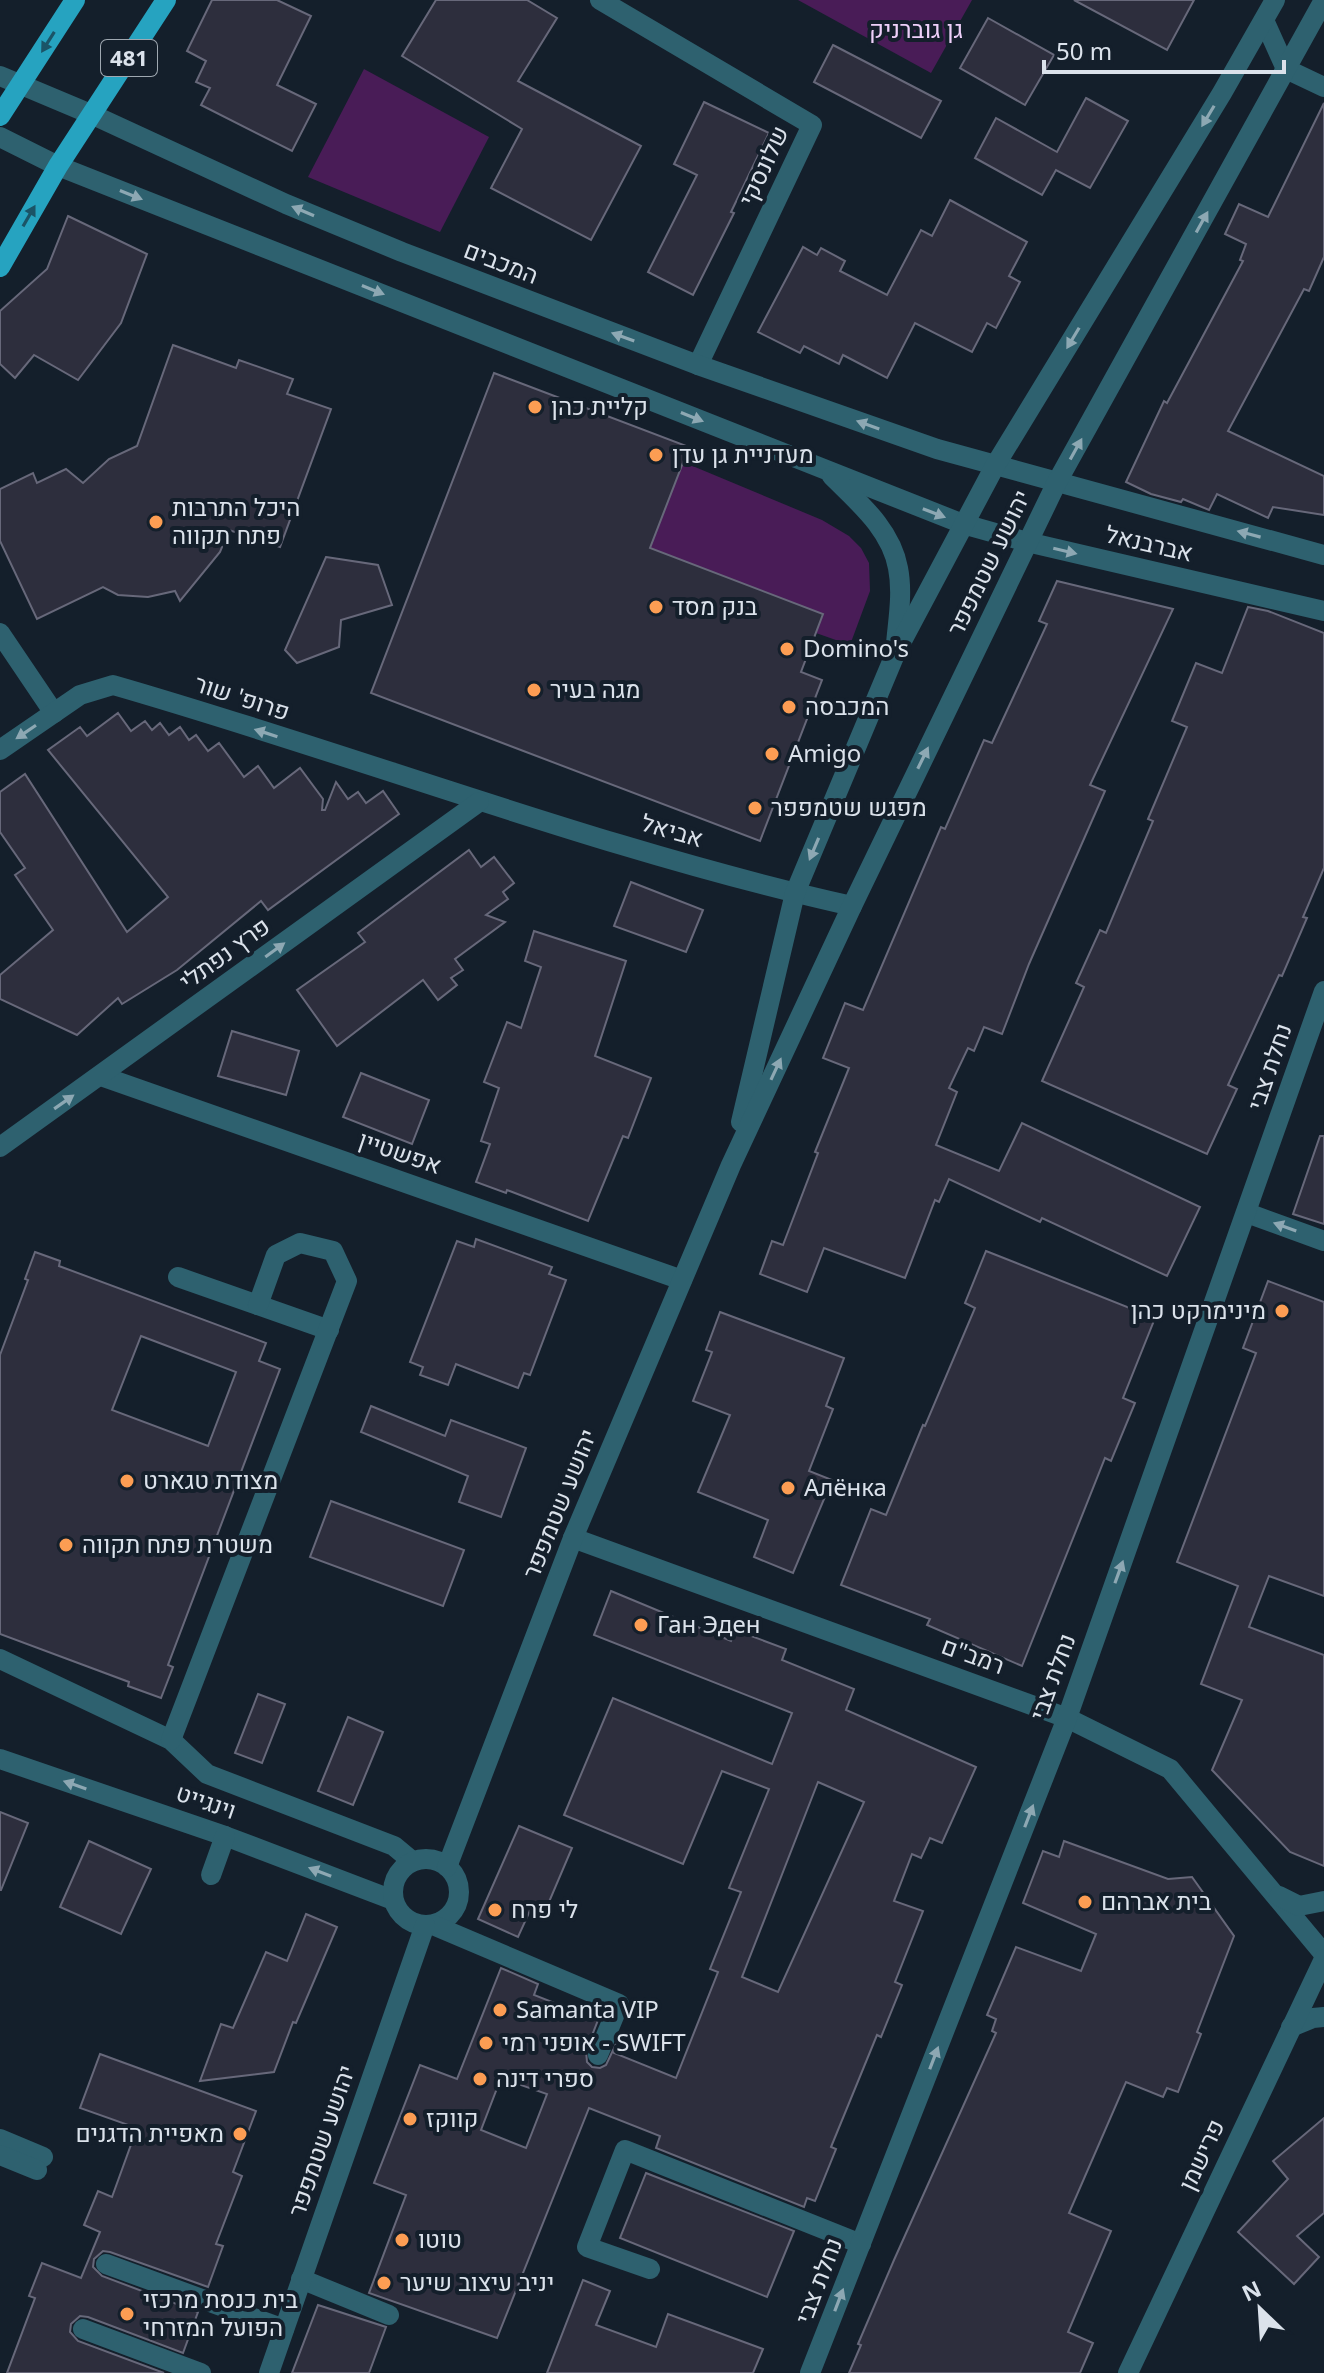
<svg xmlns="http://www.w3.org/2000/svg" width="1324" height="2373" viewBox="0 0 1324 2373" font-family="'Noto Sans',Heebo,sans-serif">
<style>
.green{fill:#491c57}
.building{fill:#2d2e3d;stroke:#67687a;stroke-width:2;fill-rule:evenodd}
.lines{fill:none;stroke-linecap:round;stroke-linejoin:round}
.minor{stroke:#2e616f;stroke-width:20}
.major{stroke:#26a3c0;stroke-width:20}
.oneway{fill:#1b5467}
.oneway2{fill:#8da8b3}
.poi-dot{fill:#fc9d53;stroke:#141f2b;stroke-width:3}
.labels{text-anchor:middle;stroke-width:8;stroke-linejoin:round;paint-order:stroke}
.shield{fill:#141f2b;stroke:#9fa8b1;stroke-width:2}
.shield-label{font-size:22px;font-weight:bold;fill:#dbe2eb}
.park-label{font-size:24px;fill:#eed0f9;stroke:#141f2b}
.street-label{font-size:24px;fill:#dbe2eb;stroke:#141f2b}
.poi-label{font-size:24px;fill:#dbe2eb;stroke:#141f2b;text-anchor:start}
</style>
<rect width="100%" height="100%" fill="#141f2b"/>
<g class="green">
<polygon points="798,0 972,0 931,73"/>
<polygon points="364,69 489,137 440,232 308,177"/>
<polygon points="683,462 822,520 849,536 861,548 869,563 870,591 850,645 816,633 823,615 650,548"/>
</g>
<g class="building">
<polygon points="212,0 277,0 311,16 277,85 316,104 292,151 201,105 210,88 196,82 206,61 187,51"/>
<polygon points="436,0 527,0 557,18 518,81 641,146 591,240 491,188 522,129 402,56"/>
<polygon points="1074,0 1194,0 1167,50"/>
<polygon points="988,18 1054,55 1025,105 960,68"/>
<polygon points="833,45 941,101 921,138 814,82"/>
<polygon points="1086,98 1128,121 1090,188 1056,170 1042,195 975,158 996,118 1057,152"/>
<polygon points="704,102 769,133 731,212 734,213 693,295 648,272 697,175 674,164"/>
<polygon points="1324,103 1324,257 1309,291 1304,289 1228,431 1324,476 1324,515 1273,507 1268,518 1217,494 1209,510 1183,499 1181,502 1151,494 1126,482 1164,401 1167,403 1243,261 1240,260 1246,244 1225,234 1239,204 1268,217"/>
<polygon points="950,200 1027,242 1009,276 1020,282 996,328 987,323 972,352 915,323 887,378 843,355 839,364 804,346 800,353 758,332 803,247 817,255 821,248 845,261 840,271 887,295 921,230 932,236"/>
<polygon points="68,216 147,254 121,323 78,380 34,355 15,378 0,364 0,311 47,269"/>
<polygon points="173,345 236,368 239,360 293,379 287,394 331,409 280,547 229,530 220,552 180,601 175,591 148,597 118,595 103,587 37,619 0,541 0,489 33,473 37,483 66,469 83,483 109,459 137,446"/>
<polygon points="494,373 689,447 650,548 823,614 801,672 822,680 760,841 371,693"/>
<polygon points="326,557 378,565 392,605 341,620 339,647 297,663 285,650"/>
<polygon points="1057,581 1173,609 1090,785 1105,791 1029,964 1002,1034 984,1027 974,1051 968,1048 949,1088 957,1092 936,1145 999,1171 1022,1123 1200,1207 1167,1276 1042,1218 1040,1222 949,1179 939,1202 935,1200 905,1278 824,1248 807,1292 760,1274 772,1241 783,1245 818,1153 815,1152 849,1068 823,1058 845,1003 863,1010 941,827 945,829 984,740 992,743 1047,624 1039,621"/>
<polygon points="1248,607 1268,611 1324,633 1324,868 1303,917 1307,918 1282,976 1279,975 1228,1085 1237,1089 1207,1154 1042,1081 1084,987 1076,983 1100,930 1106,933 1153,821 1148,819 1187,727 1172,721 1196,663 1222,673"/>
<polygon points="118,713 131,731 145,721 152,730 160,723 169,735 180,727 189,740 196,735 208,751 219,743 244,777 258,766 274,788 300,768 323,799 322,810 325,810 336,782 348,799 358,792 366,803 383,791 399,814 268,910 261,901 177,970 122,1004 118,998 77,1035 0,999 0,975 53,930 15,875 25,868 0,832 0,792 25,774 127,932 168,897 48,750 80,727 87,736"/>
<polygon points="469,850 481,867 494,857 514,883 503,892 508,899 486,915 505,922 455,959 463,970 451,978 457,985 438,1000 423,980 337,1046 297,990 365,942 358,933"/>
<polygon points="631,882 703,910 686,952 614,926"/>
<polygon points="534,931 626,961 595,1056 651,1078 628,1138 623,1136 588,1221 507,1190 506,1193 476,1182 490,1144 481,1141 499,1088 484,1082 507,1022 521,1028 541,967 525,961"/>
<polygon points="232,1031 299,1051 286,1095 218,1076"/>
<polygon points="361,1073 429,1100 412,1144 343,1117"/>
<polygon points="1320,1136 1324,1136 1324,1224 1293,1214"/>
<polygon points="476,1239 552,1267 549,1274 566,1280 530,1375 524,1373 518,1388 456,1364 448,1385 420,1375 423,1367 410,1362 457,1241 474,1247"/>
<polygon points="986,1251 1155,1318 1123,1398 1135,1403 1111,1461 1105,1458 1022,1666 927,1625 930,1619 841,1585 871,1509 886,1515 923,1425 925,1426 975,1308 965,1303"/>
<path d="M35 1252 60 1261 59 1266 266 1343 259 1361 280 1369 168 1665 173 1667 161 1698 128 1686 129 1682 0 1634V1355L28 1280 25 1279ZM141 1336 236 1372 208 1446 112 1410Z"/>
<polygon points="1268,1281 1324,1302 1324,1596 1269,1576 1249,1627 1324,1655 1324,1866 1290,1852 1212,1770 1242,1700 1201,1684 1238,1586 1177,1562 1256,1353 1243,1348"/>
<polygon points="720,1312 844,1358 826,1406 833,1409 809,1471 832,1480 793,1573 754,1557 768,1520 698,1492 730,1415 693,1401 712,1352 706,1350"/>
<polygon points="371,1406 445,1436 451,1420 526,1448 501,1517 459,1502 468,1476 361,1432"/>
<polygon points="331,1501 464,1550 443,1606 310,1557"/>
<path d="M611 1591 731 1641 735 1630 786 1649 782 1660 854 1689 846 1710 976 1767 942 1843 930 1838 921 1858 912 1854 894 1901 923 1911 895 1982 902 1985 881 2037 877 2035 831 2147 836 2149 815 2201 807 2198 804 2207 656 2148 660 2136 589 2108 497 2338 369 2293 406 2195 374 2183 420 2065 457 2079 501 1968 538 1984 534 1995 598 2020 586 2051 587 2062 592 2067 600 2068 606 2065 616 2044 614 2053 676 2078 718 1972 710 1969 741 1892 729 1888 769 1789 722 1771 683 1864 564 1815 613 1698 772 1764 792 1713 594 1635ZM818 1782 864 1802 778 1992 742 1977ZM501 2078 547 2094 526 2148 481 2130Z"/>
<polygon points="258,1694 285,1704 262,1763 235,1753"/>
<polygon points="348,1717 383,1732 353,1805 318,1791"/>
<polygon points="0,1812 28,1823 1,1890 0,1890"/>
<polygon points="519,1826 572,1848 546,1909 533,1904 518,1937 478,1919"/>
<polygon points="89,1841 151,1869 121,1934 60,1907"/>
<polygon points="1064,1841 1168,1879 1192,1877 1234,1936 1197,2032 1201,2034 1178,2092 1167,2088 1163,2097 1126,2082 1069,2213 1111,2231 1068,2332 1093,2343 1080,2373 849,2373 861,2345 858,2344 894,2260 996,2033 992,2031 996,2019 987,2015 1016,1947 1081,1971 1096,1934 1023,1903 1043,1851 1059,1857"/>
<polygon points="306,1914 337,1927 296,2023 293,2022 274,2072 200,2081 221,2024 233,2028 266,1952 287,1961"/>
<polygon points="100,2054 256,2111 233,2172 242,2176 216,2244 223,2246 208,2287 110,2252 103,2251 94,2259 93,2267 102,2276 198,2312 183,2353 88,2317 80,2316 71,2324 70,2332 78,2341 164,2373 7,2373 35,2298 29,2296 42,2263 81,2278 100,2232 84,2225 98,2191 112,2197 137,2128 80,2108"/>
<polygon points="1324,2118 1324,2213 1297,2236 1319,2257 1294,2284 1238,2232 1288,2179 1273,2161"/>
<polygon points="646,2173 794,2231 767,2297 620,2238"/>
<polygon points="583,2280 610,2291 596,2325 656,2347 668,2314 763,2349 753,2373 547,2373"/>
<polygon points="318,2305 386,2327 369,2373 292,2373"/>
</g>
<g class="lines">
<g class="minor">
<polyline points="600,0 812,125 698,365"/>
<polyline points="1264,20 1286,69 1324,87"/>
<polyline points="0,76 93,115 286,204 402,252 698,365 937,449 1324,555"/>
<polyline points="0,137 58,166 963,524 1027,542 1324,611"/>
<path d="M832 476C858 502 891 529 898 568 903 593 898 620 896 644"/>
<polyline points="0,633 54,713"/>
<path d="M0 750 80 695 113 685C360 756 601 850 852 906"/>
<polyline points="101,1076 682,1280"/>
<polyline points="741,1122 795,893 896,652 996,464 1222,93 1275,0"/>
<polyline points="0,1147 479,802"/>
<polyline points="1247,1213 1324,1241"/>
<polyline points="178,1277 329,1330"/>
<polyline points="573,1538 1067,1718 1170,1769 1324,1954"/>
<polyline points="0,1659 171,1740 207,1774 394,1846 412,1861"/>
<polyline points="171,1740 347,1281 333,1251 300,1243 276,1255 258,1305"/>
<polyline points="0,1759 225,1836 393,1900"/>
<circle cx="426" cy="1892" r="33"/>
<polyline points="447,1867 573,1538 731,1165 852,906 1057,482 1324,0"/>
<polyline points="211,1875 225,1836"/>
<polyline points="1279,1896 1299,1906 1324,1901"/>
<polyline points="433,1925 619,2004 598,2055"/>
<polyline points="1291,2027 1313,2018 1324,2017"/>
<polyline points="0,2139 43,2157"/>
<polyline points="0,2155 37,2170"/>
<polyline points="106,2264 284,2329"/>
<polyline points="650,2269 587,2247 625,2150 861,2244"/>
<polyline points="301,2279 389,2315"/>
<polyline points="83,2329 201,2373"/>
<polyline points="269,2373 425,1925"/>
<polyline points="810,2373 1067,1718 1324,991"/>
<polyline points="1128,2373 1324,1959"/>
</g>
<g class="major">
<polyline points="0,116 75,0"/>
<polyline points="0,267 58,166 166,0"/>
</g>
</g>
<defs><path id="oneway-solid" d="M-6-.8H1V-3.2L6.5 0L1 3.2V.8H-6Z" transform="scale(2)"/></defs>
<g class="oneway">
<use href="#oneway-solid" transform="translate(48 42) rotate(122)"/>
<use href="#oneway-solid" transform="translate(29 216) rotate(-60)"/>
</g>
<g class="oneway2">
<use href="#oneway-solid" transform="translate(1208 116) rotate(121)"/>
<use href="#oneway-solid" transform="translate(131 195) rotate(22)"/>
<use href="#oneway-solid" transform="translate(303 211) rotate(-157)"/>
<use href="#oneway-solid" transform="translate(1202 222) rotate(-61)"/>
<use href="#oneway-solid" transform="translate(373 290) rotate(22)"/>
<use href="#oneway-solid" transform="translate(623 337) rotate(-160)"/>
<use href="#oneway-solid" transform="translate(1073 338) rotate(121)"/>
<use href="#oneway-solid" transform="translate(692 417) rotate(22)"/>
<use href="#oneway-solid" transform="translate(868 425) rotate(-160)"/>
<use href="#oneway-solid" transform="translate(1076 449) rotate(-61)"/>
<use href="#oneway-solid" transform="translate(934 513) rotate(21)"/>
<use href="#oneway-solid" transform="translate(1249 534) rotate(-165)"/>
<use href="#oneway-solid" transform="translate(1065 551) rotate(13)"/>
<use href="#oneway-solid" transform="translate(26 732) rotate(146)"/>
<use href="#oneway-solid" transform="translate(266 733) rotate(-162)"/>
<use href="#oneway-solid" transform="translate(923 758) rotate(-64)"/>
<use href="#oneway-solid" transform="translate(814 849) rotate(113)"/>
<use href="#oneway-solid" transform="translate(275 950) rotate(-36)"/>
<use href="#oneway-solid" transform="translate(776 1069) rotate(-65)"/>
<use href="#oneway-solid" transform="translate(64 1102) rotate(-35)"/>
<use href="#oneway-solid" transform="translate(1285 1227) rotate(-160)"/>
<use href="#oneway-solid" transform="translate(1119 1572) rotate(-70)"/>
<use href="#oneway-solid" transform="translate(75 1785) rotate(-161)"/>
<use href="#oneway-solid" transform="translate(1029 1816) rotate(-69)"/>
<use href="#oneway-solid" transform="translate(320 1872) rotate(-159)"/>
<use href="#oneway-solid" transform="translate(934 2058) rotate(-69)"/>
<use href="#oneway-solid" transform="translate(839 2300) rotate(-69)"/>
</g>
<g class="poi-dot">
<circle cx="535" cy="407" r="8"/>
<circle cx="656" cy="455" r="8"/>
<circle cx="156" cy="522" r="8"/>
<circle cx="656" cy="607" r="8"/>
<circle cx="787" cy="649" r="8"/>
<circle cx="534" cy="690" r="8"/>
<circle cx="789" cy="707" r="8"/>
<circle cx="772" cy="754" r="8"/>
<circle cx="755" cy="808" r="8"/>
<circle cx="1282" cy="1311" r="8"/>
<circle cx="127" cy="1481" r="8"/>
<circle cx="788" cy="1488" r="8"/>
<circle cx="66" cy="1545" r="8"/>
<circle cx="641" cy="1625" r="8"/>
<circle cx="1085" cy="1902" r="8"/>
<circle cx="495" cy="1910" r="8"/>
<circle cx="500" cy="2010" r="8"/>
<circle cx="486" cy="2043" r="8"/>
<circle cx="480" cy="2079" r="8"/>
<circle cx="410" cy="2119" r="8"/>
<circle cx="240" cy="2134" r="8"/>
<circle cx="402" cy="2240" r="8"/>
<circle cx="384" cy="2283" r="8"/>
<circle cx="127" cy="2314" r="8"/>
</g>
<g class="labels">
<rect class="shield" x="101" y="40" width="56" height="36" rx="6"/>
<g class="shield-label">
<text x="129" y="66">481</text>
</g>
<g class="park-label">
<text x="916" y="38">גן גוברניק</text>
</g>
<g class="street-label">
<text transform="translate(764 166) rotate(-65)" y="8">שלונסקי</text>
<text transform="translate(501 263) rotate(21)" y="8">המכבים</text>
<text transform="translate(1149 544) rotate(13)" y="8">אברבנאל</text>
<text transform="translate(989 563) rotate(-64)" y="8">יהושע שטמפפר</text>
<text transform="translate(242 698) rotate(18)" y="8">פרופ' שור</text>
<text transform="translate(672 831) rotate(16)" y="8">אביאל</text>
<text transform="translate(225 954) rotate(-36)" y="8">פרץ נפתלי</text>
<text transform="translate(1270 1067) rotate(-71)" y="8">נחלת צבי</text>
<text transform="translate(400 1153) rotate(19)" y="8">אפשטיין</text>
<text transform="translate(560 1504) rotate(-68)" y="8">יהושע שטמפפר</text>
<text transform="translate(973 1656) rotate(20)" y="8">רמב"ם</text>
<text transform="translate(1053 1677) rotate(-70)" y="8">נחלת צבי</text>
<text transform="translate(206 1802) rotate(19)" y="8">וינגייט</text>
<text transform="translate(322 2141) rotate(-71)" y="8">יהושע שטמפפר</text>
<text transform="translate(1202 2155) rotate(-65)" y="8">פרישמן</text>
<text transform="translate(819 2281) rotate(-69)" y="8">נחלת צבי</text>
</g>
<g class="poi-label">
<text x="551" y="415">קליית כהן</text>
<text x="672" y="463">מעדניית גן עדן</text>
<text x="172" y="516">היכל התרבות<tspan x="172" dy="28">פתח תקווה</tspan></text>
<text x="672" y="615">בנק מסד</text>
<text x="803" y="657">Domino's</text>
<text x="550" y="698">מגה בעיר</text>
<text x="805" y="715">המכבסה</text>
<text x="788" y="762">Amigo</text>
<text x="771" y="816">מפגש שטמפפר</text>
<text x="1266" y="1319" text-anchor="end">מינימרקט כהן</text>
<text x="143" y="1489">מצודת טגארט</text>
<text x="804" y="1496">Алёнка</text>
<text x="82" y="1553">משטרת פתח תקווה</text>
<text x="657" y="1633">Ган Эден</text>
<text x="1101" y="1910">בית אברהם</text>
<text x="511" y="1918">לי פרח</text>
<text x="516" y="2018">Samanta VIP</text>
<text x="502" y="2051">אופני רמי - SWIFT</text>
<text x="496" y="2087">ספרי דינה</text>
<text x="426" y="2127">קווקז</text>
<text x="224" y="2142" text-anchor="end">מאפיית הדגנים</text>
<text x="418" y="2248">טוטו</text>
<text x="400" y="2291">יניב עיצוב שיער</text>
<text x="143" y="2308">בית כנסת מרכזי<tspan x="143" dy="28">הפועל המזרחי</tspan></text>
</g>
</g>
<g transform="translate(1260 2309) rotate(335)" stroke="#141f2b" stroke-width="6" paint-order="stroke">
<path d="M0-6L14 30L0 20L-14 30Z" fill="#dbe2eb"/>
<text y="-12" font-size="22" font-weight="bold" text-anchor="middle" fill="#dbe2eb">N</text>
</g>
<path d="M1044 60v12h240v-12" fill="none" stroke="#dbe2eb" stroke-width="4"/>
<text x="1056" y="60" font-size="24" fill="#dbe2eb" stroke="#141f2b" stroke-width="6" paint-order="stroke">50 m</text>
</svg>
